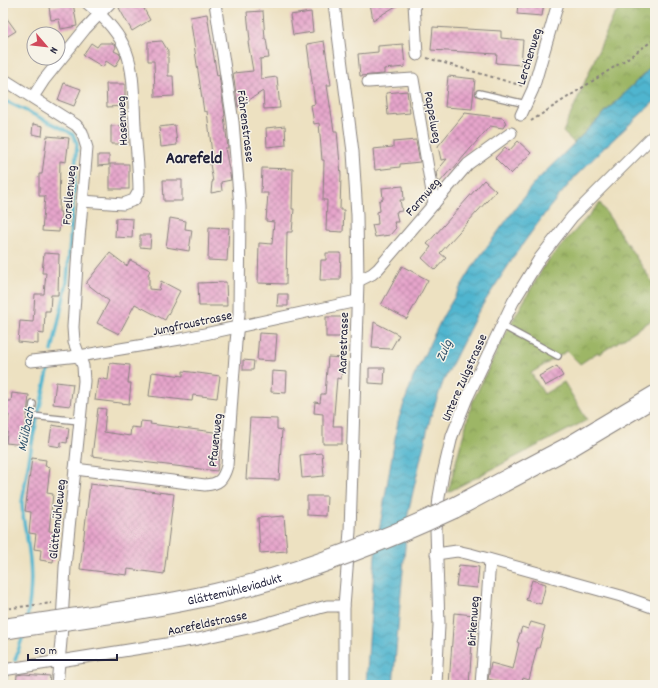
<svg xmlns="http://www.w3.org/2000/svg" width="658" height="688" viewBox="0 0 658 688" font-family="Dekko,sans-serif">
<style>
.forest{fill:url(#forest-crowns);stroke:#606c50}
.water{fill:url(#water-waves);stroke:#396c85}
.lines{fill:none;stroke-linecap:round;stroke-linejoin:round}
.stream{stroke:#50b5cf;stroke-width:3.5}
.building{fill:url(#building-cross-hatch)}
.lane-casing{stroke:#88827e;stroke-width:8}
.street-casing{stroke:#88827e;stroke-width:13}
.highway-casing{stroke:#88827e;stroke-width:22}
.path{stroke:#88827e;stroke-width:2;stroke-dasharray:3 3;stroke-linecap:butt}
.lane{stroke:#fff;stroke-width:5.5}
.street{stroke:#fff;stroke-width:11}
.highway{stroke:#fff;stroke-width:20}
.highway-bridge-casing{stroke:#88827e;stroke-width:22;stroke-linecap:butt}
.highway-bridge{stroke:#fff;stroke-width:20}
.labels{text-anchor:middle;stroke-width:3;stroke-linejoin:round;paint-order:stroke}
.street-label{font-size:13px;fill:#22223b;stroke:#f7f3e8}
.water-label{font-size:14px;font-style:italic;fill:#32556f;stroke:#f7f3e8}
.district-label{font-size:17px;font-weight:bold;fill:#22223b;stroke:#f7f3e8}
</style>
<defs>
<pattern id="forest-crowns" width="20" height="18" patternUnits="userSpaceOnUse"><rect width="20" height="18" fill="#9db666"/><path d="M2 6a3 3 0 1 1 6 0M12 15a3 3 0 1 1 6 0" fill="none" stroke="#809455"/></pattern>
<pattern id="water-waves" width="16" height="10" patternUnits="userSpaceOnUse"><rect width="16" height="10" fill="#50b5cf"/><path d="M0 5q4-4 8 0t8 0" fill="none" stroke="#4293a9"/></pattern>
<pattern id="building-cross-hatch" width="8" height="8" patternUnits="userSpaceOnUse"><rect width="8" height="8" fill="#e6a5cb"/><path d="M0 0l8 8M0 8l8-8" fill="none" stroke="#ba86a6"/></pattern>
</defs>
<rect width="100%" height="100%" fill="#f7f3e8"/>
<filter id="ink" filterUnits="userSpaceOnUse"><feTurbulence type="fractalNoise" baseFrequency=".025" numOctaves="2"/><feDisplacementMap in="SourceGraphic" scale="8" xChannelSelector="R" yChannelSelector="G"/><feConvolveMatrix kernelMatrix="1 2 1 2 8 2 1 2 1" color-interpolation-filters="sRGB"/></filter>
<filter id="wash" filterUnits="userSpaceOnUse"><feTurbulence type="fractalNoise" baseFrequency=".012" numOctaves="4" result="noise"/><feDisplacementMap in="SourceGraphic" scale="16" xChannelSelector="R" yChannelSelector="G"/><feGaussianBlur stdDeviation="0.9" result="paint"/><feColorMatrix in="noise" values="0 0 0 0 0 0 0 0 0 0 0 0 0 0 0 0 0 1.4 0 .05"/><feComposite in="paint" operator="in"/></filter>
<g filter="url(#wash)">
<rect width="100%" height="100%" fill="#ede1c1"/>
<g class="forest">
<polygon points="626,3 655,3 655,63 574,143 563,132 614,15"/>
<polygon points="600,203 655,286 655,318 599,354 598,352 580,364 567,351 531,373 544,394 564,382 587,420 448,492 472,403 506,332 546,263"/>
</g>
<polygon class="water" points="655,63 655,101 605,147 575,177 549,208 517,252 478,312 443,382 430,419 408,513 393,685 366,685 375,555 398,421 413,378 443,316 475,263 534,183"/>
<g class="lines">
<g class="stream">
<polyline points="3,99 8,102 69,132 73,135 77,143 67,282 52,351"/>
<path d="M27 619C31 597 32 573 29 551 27 534 22 519 22 502L33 437 49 367"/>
<polyline points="15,660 24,633"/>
<polyline points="3,680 6,677"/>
</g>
</g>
<g id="blocks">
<g class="building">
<polygon points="73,3 77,26 61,29 59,19 51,20 49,7"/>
<polygon points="128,3 155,3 144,9 150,20 132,31 119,8"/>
<polygon points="370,3 401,3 373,20"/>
<polygon points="518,3 544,3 542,16 517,14"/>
<polygon points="263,11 265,39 266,39 269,58 260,59 261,79 277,77 280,108 264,109 263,91 238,107 233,73 253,71 248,42 250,41 247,12"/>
<polygon points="311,12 313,32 293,35 290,15"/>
<polygon points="3,13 16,31 3,39"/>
<polygon points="207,14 217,76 219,75 225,115 224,116 228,148 225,148 231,180 221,182 222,191 211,193 212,182 213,182 210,164 213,163 207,111 204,112 190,17"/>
<polygon points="433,27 501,31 501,38 523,40 521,65 496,63 497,54 431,50"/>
<polygon points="162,41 168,51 168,76 173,76 174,96 155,97 154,61 148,61 148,42"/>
<polygon points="324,41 331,85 327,85 334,131 337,131 341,175 340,210 344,210 343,232 326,231 327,200 323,200 324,160 322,160 319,123 314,124 311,105 315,104 307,44"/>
<polygon points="91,43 97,47 100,43 112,43 115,45 116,47 114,51 120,54 121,57 115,67 106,61 103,67 83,55"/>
<polygon points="403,44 405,67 384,69 384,74 360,76 358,54 378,52 378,46"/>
<polygon points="448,76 475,79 472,109 445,107"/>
<polygon points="64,83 81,89 74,106 58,100"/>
<polygon points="106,84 125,84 125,106 107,107"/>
<polygon points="407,91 410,113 388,115 386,93"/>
<polygon points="465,113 503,118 506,123 503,128 490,126 452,170 451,169 440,182 437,179 436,172 447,159 441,160 438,146"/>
<polygon points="33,124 43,126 42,136 32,134"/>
<polygon points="127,125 128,144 111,144 111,126"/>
<polygon points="175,125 177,145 161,147 159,127"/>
<polygon points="285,126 286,145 267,147 266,128"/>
<polygon points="47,136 69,138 66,162 60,161 59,212 61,212 59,232 42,231 45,196 39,196 39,174 42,174"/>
<polygon points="416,140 420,162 400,164 400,167 375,170 373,149 393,147 393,142"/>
<polygon points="518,141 531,153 511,174 495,158 505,147 509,151"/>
<polygon points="98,155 109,155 109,165 98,166"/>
<rect x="110" y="164" width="19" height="25"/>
<polygon points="262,168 293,169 292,209 294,209 292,232 287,232 286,284 258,283 259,243 272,244 274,222 266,221 268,193 261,193"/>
<polygon points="163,180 182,180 182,201 164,201"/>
<polygon points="484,180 496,191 440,253 446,258 435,270 422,258 431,247 427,244"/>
<polygon points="403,186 404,200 400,200 402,211 396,212 398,222 394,222 396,228 390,235 375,237 372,225 378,224 377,212 380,211 379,201 383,199 382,188"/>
<polygon points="116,218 133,219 132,238 115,237"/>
<polygon points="170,218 186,221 185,229 192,230 189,251 166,247"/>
<polygon points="209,227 229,228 227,261 208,260"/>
<polygon points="140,235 151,235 150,248 140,247"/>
<polygon points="44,253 59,254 58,295 51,295 50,311 45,311 44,334 38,333 38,344 18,342 20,321 33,322 35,294 44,294 46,273 42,273"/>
<polygon points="110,253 127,266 130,260 150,270 148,275 149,276 149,289 159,290 161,281 180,291 165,320 135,304 119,334 97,323 109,301 86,283"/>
<polygon points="326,253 341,253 340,280 320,280 321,260 326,260"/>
<polygon points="402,266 428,280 407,319 381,305"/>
<polygon points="226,282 227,306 199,306 198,283"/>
<polygon points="278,294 288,294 288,306 277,306"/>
<rect x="326" y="317" width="17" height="20"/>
<polygon points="374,322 399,335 391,349 372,348"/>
<polygon points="259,333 277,334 275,361 257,360"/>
<polygon points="328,357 343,358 341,379 337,378 333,426 342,426 342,444 323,444 323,414 314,413 315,402 320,403 321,394 325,394"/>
<polygon points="243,360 254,361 253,370 243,370"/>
<polygon points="110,363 130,365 128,383 131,383 129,404 95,400 98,378 108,380"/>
<polygon points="557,366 563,376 545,386 539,376"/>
<polygon points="369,368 385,368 384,384 369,383"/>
<polygon points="183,371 220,376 217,398 193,395 192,401 149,396 152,372 183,376"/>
<polygon points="272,371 287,372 286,393 271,392"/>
<polygon points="56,382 73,384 70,406 53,404"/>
<polygon points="12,393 29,395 26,425 27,429 25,445 6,443 9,415 4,415 6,401 11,401"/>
<polygon points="98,408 106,409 104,432 130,436 131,427 140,428 141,421 151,422 150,424 222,433 217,471 92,456"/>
<polygon points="250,418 277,419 277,429 282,430 279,480 246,479"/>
<polygon points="52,425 69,428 67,443 61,442 61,447 49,445"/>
<polygon points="322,453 324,476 302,478 300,455"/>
<polygon points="32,458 46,460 45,466 50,467 47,493 53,494 49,531 57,532 53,562 40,560 41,550 34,549 36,534 29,533 31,512 25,511"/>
<polygon points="90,484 174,494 164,574 128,569 127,575 80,569"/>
<polygon points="307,496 327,496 326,516 307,515"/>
<polygon points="284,516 287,551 260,553 258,518"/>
<polygon points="459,565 479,567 477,588 456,586"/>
<polygon points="532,580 546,584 541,604 526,600"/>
<polygon points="454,613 474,615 469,685 449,685"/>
<polygon points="531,622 545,626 539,648 537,648 529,680 523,678 521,685 512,685 488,679 491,663 513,669 519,643 517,642 522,627 528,629"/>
<polygon points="23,674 50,676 49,685 16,685 17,675"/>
</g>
</g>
</g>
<g filter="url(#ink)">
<use href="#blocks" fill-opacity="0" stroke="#88827e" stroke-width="1"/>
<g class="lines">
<defs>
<g id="lane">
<polyline points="479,93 526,104"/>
<polyline points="501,325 558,356"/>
<polyline points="32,416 80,421"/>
<polyline points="30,426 33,404"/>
</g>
<g id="street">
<polyline points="334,3 353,152 357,215 358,281 350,531 344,606 344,685"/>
<polyline points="414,3 417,55"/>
<polyline points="3,79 76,125 82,132 87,148 78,249 73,327 74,342 83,366 84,381 65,567 61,641 57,685"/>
<polyline points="368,82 413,79 434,204"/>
<polyline points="33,97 44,80 85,29 110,3"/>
<polyline points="521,115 533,89 558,3"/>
<path d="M82 201 123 204 134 200 139 191C139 169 136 148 135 126 132 67 136 43 87 3"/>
<polyline points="358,281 372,274 378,269 468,164 511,133"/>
<polyline points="31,361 79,356 186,338 357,301"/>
<path d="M75 469 205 485C219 484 223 480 227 466L236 342 239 314 240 207 233 122 215 3"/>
<polyline points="436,554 457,551 470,554 621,596 655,608"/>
<polyline points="3,670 198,639 261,625 319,608 327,606 344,606"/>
<polyline points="436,685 439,625 436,529 439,497 443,474 452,436 467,398 513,302 540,258 572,217 655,134"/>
<polyline points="481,685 490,560"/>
</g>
<polyline id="highway" points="454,508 571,446 655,396"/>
</defs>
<use href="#lane" class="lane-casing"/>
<use href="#street" class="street-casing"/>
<use href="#highway" class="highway-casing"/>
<g class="path">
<polyline points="427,58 523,86"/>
<polyline points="531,121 625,60 655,39"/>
<polyline points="3,609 52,603"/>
</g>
<use href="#lane" class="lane"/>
<use href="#street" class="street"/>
<use href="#highway" class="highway"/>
<defs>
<g id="highway-bridge">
<path id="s1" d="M3 629C74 618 145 610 215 594 298 575 377 544 454 508"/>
</g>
</defs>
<use href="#highway-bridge" class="highway-bridge-casing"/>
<use href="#highway-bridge" class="highway-bridge"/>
</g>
</g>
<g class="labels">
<g class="street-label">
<text transform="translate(528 56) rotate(-73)" y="5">Lerchenweg</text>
<text transform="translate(434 117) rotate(80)" y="5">Pappelweg</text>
<text transform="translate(121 121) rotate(-93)" y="5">Hasenweg</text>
<text transform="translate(247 126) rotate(83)" y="5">Fährenstrasse</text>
<text transform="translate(68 195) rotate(-85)" y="5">Forellenweg</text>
<text transform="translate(422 196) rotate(-49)" y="5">Farmweg</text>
<text transform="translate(192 322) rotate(-12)" y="5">Jungfraustrasse</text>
<text transform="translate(342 343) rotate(-88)" y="5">Aarestrasse</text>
<text transform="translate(463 377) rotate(-66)" y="5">Untere Zulgstrasse</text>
<text transform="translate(214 440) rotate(-84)" y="5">Pfauenweg</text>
<text transform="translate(56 519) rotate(-84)" y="5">Glättemühleweg</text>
<text dy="5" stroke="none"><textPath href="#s1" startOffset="235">Glättemühleviadukt</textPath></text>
<text transform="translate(472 621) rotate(-86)" y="5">Birkenweg</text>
<text transform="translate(207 622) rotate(-12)" y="5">Aarefeldstrasse</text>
</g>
<g class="water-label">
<text transform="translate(443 350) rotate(-66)" y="5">Zulg</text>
<text transform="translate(25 429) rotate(-79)" y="5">Mülibach</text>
</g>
<g class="district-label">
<text x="194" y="163">Aarefeld</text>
</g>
</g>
<rect width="658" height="688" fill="none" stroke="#f7f3e8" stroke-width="16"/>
<g transform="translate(46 46) rotate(118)"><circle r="19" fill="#f7f3e8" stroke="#a29fa3"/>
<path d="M0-3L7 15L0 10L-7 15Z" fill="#d1495b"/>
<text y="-6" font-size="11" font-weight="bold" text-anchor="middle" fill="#22223b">N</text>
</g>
<path d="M28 654v6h89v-6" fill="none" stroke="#22223b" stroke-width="2"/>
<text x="34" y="654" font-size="12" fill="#22223b" stroke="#f7f3e8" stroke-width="3" paint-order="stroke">50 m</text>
</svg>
